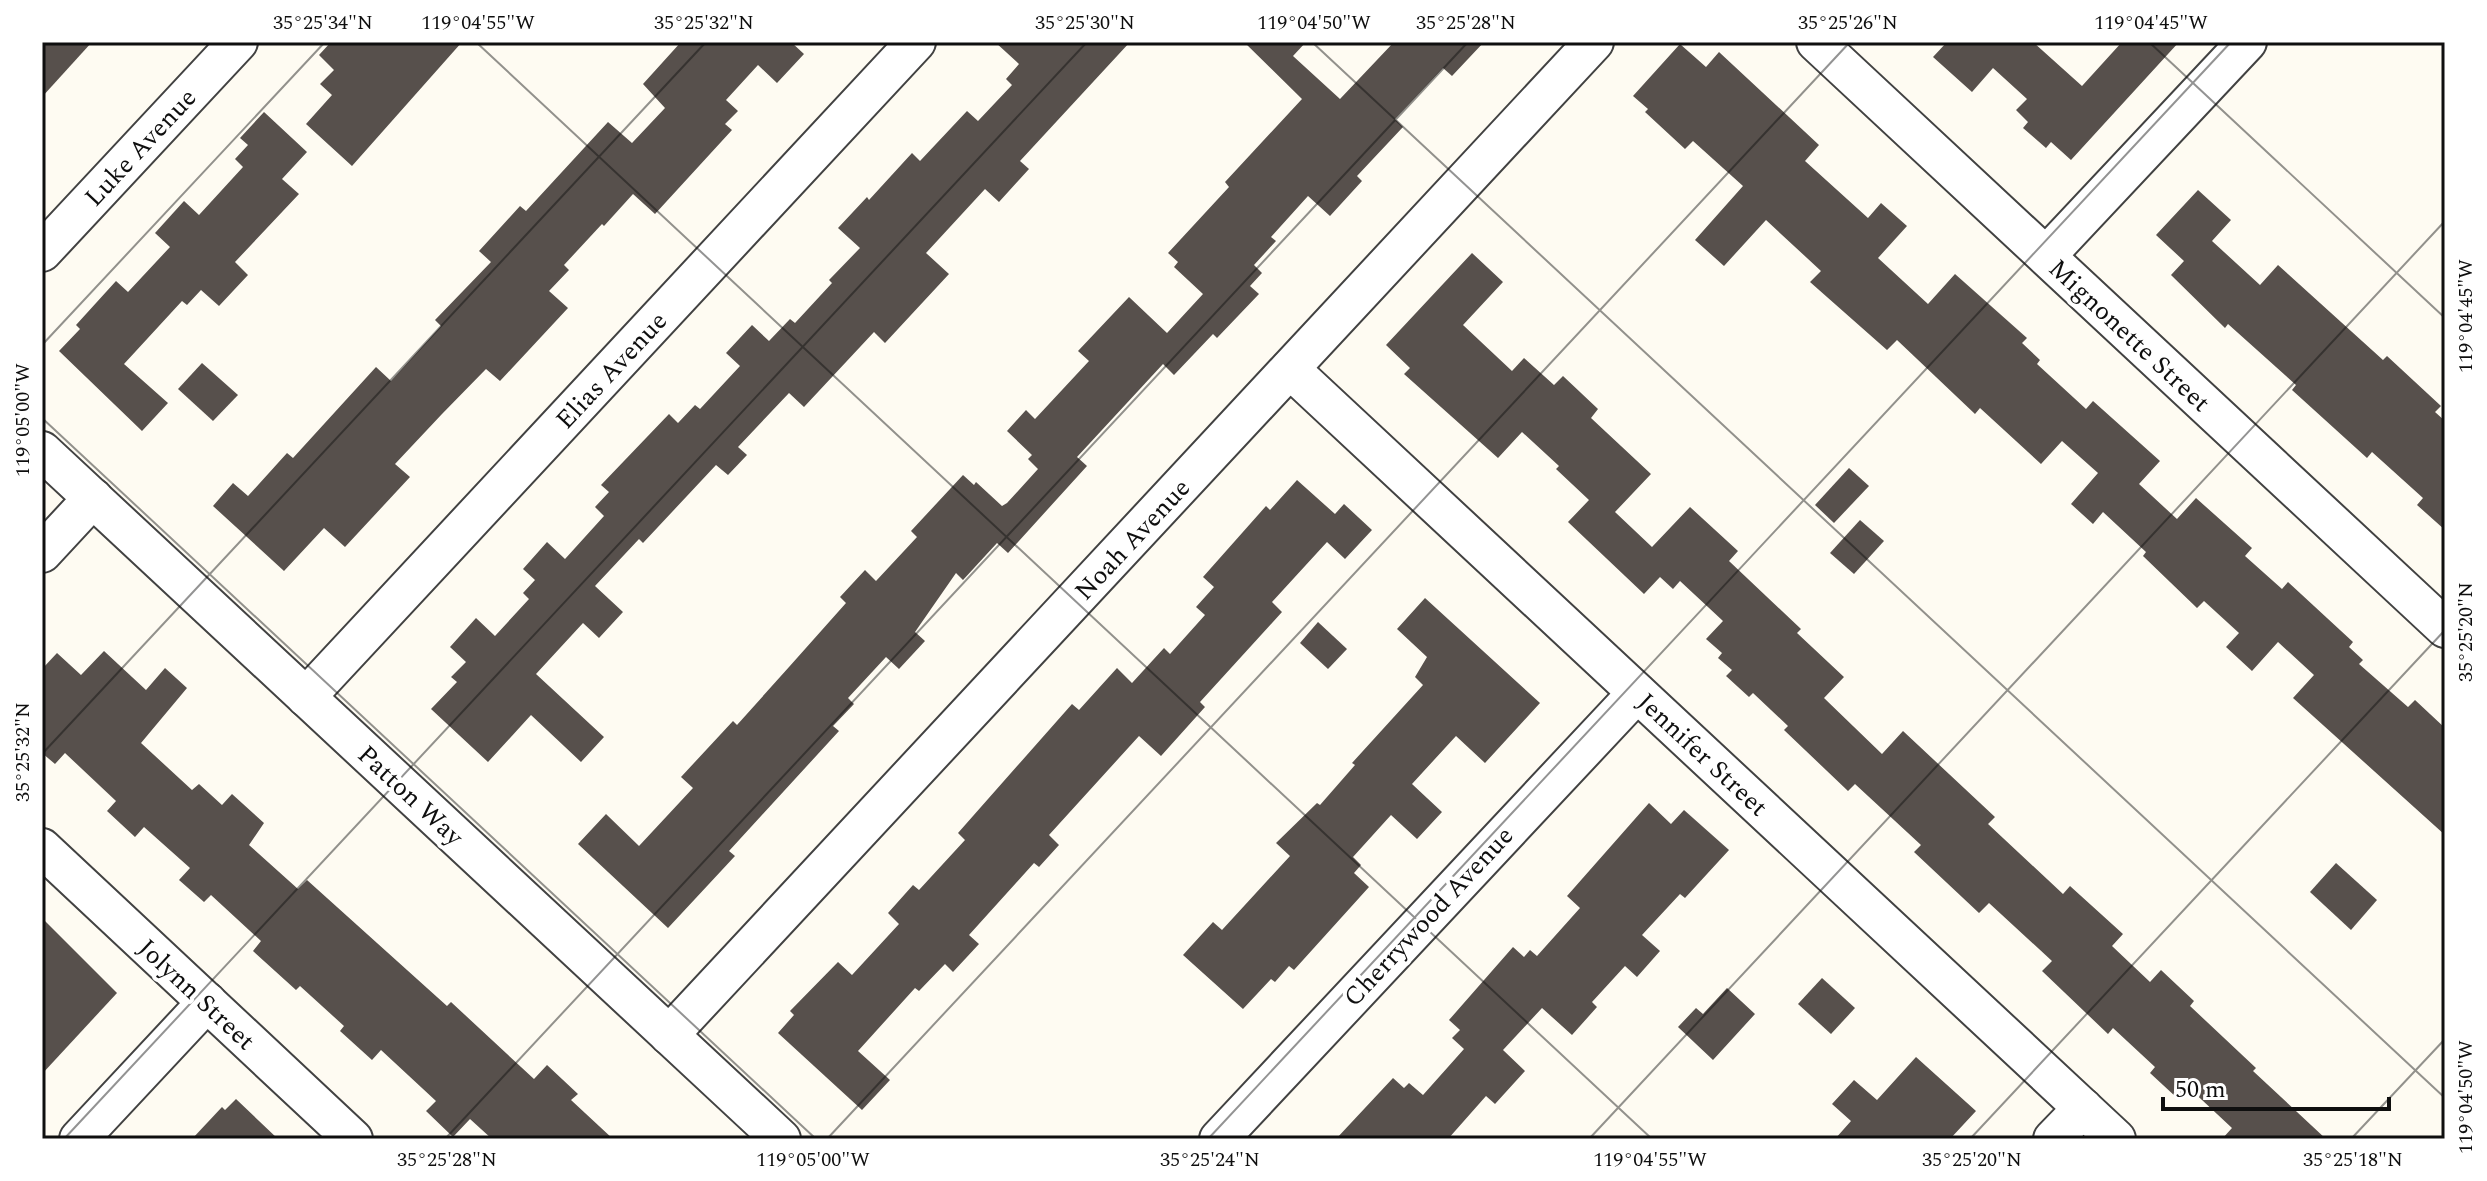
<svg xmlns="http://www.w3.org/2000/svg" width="2487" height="1181" viewBox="0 0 2487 1181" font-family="Spectral,serif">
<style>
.building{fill:#57504c}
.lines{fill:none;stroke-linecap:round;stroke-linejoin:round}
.minor-casing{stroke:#424242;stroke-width:42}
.minor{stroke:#fff;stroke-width:38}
.ticks{fill:none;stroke:#0f0f0f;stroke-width:2;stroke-opacity:0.45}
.labels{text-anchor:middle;stroke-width:8;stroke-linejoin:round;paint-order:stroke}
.street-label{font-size:26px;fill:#0f0f0f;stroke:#fff}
.neatline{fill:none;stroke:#0f0f0f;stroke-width:3}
.ticks-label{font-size:20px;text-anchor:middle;fill:#0f0f0f}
</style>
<rect width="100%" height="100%" fill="#fefbf2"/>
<g class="building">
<polygon points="42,42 92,42 42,97"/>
<polygon points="331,42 462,42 352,166 306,124 332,95 320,84 334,70 319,55"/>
<polygon points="681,42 791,42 804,54 777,83 758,65 726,100 738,111 725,124 732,130 655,214 633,194 604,226 602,224 564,265 569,270 549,291 568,308 500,381 486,369 442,414 395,464 410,477 345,547 324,528 284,571 213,506 233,483 248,496 287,453 293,458 376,367 391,381 441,326 435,320 491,262 479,251 520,206 526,211 608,122 632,143 665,108 643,84"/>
<polygon points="995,42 1130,42 1020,161 1029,169 999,202 985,189 926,253 949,274 885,343 874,332 804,407 789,393 738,447 747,455 728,475 716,465 643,543 639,539 595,586 623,612 599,638 583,623 536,674 604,737 581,762 531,715 488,762 431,709 457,682 451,677 466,662 450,647 476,618 495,636 529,599 523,593 535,580 523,569 547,542 565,559 604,516 595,507 609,492 601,485 669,414 678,423 695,405 700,409 740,366 726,353 752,325 769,341 790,319 795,323 832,283 829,280 860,248 838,228 867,197 869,200 912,153 920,161 967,111 978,121 1012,85 1006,79 1019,64"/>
<polygon points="1244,42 1306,42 1293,56 1340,99 1394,42 1484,42 1452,76 1443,68 1395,119 1403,127 1357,176 1362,181 1330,216 1308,196 1271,237 1276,241 1254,265 1262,273 1250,286 1259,294 1217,338 1213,334 1174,375 1163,364 1077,457 1087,466 1008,553 997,543 963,580 956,573 915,632 925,641 899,669 886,657 848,698 854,704 833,726 839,731 729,851 735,856 668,928 578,844 606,814 639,846 693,788 681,777 733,721 737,725 789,667 846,603 840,597 865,570 876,581 917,537 911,531 963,475 974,485 976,482 1002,506 1007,503 1038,469 1028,459 1032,455 1007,431 1026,410 1035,419 1089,361 1078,351 1129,297 1167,333 1203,294 1174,267 1178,262 1168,253 1229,187 1225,182 1302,99"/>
<polygon points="1947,42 2033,42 2082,86 2122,42 2179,42 2071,160 2051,142 2046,148 2023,128 2028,122 2016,110 2027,99 1993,68 1972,92 1933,57"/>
<polygon points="1680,44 1706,67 1719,52 1819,145 1805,161 1868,218 1881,203 1907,226 1878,258 1928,304 1955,274 2027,338 2022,343 2040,360 2037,364 2086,409 2093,401 2160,461 2139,484 2177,519 2196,498 2252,548 2245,556 2282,589 2288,582 2353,642 2349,647 2363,660 2359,664 2408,707 2415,700 2445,728 2445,835 2293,698 2314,675 2278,642 2252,671 2226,647 2239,633 2204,601 2197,608 2143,556 2146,552 2103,512 2093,524 2071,504 2098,473 2062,441 2041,464 1980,408 1975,414 1897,340 1887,350 1810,282 1821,271 1766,220 1724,266 1695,240 1743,186 1693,141 1685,149 1645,112 1648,109 1633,96"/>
<polygon points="264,112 307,152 282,179 299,194 235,262 248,275 219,306 201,290 187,305 182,301 124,364 168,403 142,431 59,351 80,329 76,325 116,281 128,292 170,247 155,233 184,201 199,215 243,167 235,159 248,145 240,138"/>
<polygon points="2198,190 2231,220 2212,241 2260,285 2278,265 2383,360 2387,356 2441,406 2435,412 2445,421 2445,530 2417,505 2423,498 2372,452 2367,458 2292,390 2296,385 2228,324 2225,328 2171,275 2184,261 2156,235"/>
<polygon points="1472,253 1503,282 1463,325 1512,371 1524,358 1554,385 1563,376 1598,409 1591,418 1651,474 1615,512 1652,547 1690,507 1738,551 1729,561 1801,629 1797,633 1844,677 1824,698 1882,754 1903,731 1995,817 1988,824 2063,894 2070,886 2123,934 2112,946 2150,982 2161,970 2194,1001 2190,1006 2256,1068 2253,1071 2326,1139 2222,1139 2232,1128 2187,1086 2176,1097 2150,1073 2155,1067 2113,1028 2108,1034 2042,971 2052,961 1989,903 1979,913 1914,852 1921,845 1855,784 1848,791 1784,730 1788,726 1753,693 1749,697 1726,676 1732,670 1718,658 1722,653 1706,639 1723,621 1680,581 1673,589 1660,577 1644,594 1568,522 1589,500 1556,469 1559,466 1522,432 1498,458 1404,374 1410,368 1386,345"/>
<polygon points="202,363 238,395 213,421 178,389"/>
<polygon points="1849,468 1869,486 1834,523 1815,505"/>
<polygon points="1297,480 1335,514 1344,504 1372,530 1345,559 1327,542 1272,602 1282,612 1200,702 1205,707 1161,756 1139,736 1049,835 1059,845 1039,867 1034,863 969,935 979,944 953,972 945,964 919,991 915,988 858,1051 890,1080 862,1110 778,1033 794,1015 790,1011 838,962 852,975 899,924 888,913 913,885 919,890 965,840 958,833 1072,704 1079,710 1117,668 1132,683 1164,648 1170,654 1205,615 1196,607 1214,587 1203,577 1266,506 1270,510"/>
<polygon points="1860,520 1884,541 1854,574 1830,553"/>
<polygon points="1425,598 1540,703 1485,763 1456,736 1412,784 1442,812 1417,839 1391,815 1353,857 1361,865 1354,873 1369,887 1294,970 1289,966 1275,982 1271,979 1243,1009 1183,955 1213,922 1222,930 1290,856 1276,843 1317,803 1320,805 1355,765 1352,763 1423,685 1415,677 1427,657 1397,629"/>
<polygon points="1318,622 1347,649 1328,669 1300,643"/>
<polygon points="104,651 146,690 165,668 187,688 141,743 192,790 199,784 222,805 232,794 264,823 249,845 298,889 307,880 447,1006 451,1002 534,1079 547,1065 578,1094 571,1100 613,1139 492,1139 470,1119 453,1137 426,1111 436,1101 381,1050 372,1060 340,1031 344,1026 300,986 296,990 253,951 261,941 211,895 204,902 179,880 190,868 144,827 135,837 107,811 116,801 65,753 55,764 42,753 42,669 57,653 81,675"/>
<polygon points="1649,803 1671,824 1684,810 1729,850 1685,898 1680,894 1642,935 1660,951 1637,977 1625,966 1592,1002 1597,1007 1572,1035 1542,1008 1503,1050 1525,1071 1495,1104 1486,1096 1448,1139 1336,1139 1393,1078 1404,1088 1409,1083 1423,1095 1464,1049 1452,1038 1460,1030 1449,1020 1513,947 1524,957 1530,950 1537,956 1580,908 1567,896"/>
<polygon points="2336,863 2377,900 2351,930 2310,892"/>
<polygon points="42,918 117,993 42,1074"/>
<polygon points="1822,978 1855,1008 1831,1034 1798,1004"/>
<polygon points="1727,988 1755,1014 1713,1060 1678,1027 1696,1008 1703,1014"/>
<polygon points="1916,1057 1976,1111 1950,1139 1835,1139 1851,1121 1832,1104 1854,1080 1877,1100"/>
<polygon points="236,1099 278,1139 192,1139 222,1107 225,1110"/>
</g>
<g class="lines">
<defs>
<g id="minor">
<polyline points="1816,42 2445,628"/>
<polyline points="42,252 238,42"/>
<polyline points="2046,256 2247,42"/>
<polyline points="1290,369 2116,1139"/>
<polyline points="42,451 781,1139"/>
<polyline points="42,553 93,498"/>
<polyline points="306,697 916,42"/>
<polyline points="42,848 353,1139"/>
<polyline points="669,1035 1594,42"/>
<polyline points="79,1139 207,1002"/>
<polyline points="1219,1139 1637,693"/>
<polyline points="2053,1139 2083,1108"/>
</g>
</defs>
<use href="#minor" class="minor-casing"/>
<use href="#minor" class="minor"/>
</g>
<path class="ticks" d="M476 42 1652 1139M1312 42 2445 1098M2149 42 2445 318M42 345 325 42M42 418 816 1139M42 754 706 42M64 1139 1087 42M445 1139 1468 42M827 1139 1850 42M1208 1139 2231 42M1589 1139 2445 221M1970 1139 2445 630M2351 1139 2445 1039"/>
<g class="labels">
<g class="street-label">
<text transform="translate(140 147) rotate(-47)" y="9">Luke Avenue</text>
<text transform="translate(2130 335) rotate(43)" y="9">Mignonette Street</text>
<text transform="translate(611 370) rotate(-47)" y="9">Elias Avenue</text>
<text transform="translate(1132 539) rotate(-47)" y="9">Noah Avenue</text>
<text transform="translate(1703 754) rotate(43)" y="9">Jennifer Street</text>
<text transform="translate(411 795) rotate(43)" y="9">Patton Way</text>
<text transform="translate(1428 916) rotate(-47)" y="9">Cherrywood Avenue</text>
<text transform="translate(197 994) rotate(43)" y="9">Jolynn Street</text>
</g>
</g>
<rect width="2487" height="1181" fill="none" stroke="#ffffff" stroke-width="88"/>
<path d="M2163 1097v12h226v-12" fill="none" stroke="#0f0f0f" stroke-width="4"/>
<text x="2175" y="1097" font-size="24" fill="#0f0f0f" stroke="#ffffff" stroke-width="6" paint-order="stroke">50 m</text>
<rect x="44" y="44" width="2399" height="1093" class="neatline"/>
<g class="ticks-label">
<text x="323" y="29">35°25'34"N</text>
<text x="478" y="29">119°04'55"W</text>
<text x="704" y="29">35°25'32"N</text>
<text x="1085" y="29">35°25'30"N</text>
<text x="1314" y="29">119°04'50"W</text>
<text x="1466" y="29">35°25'28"N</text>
<text x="1848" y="29">35°25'26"N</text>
<text x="2151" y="29">119°04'45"W</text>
<text transform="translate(2465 316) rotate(-90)" y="7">119°04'45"W</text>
<text transform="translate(22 420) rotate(-90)" y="7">119°05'00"W</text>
<text transform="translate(2465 632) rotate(-90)" y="7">35°25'20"N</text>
<text transform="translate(22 752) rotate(-90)" y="7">35°25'32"N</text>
<text transform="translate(2465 1097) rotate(-90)" y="7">119°04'50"W</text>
<text x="447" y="1166">35°25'28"N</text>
<text x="813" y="1166">119°05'00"W</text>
<text x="1210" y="1166">35°25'24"N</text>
<text x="1650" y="1166">119°04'55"W</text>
<text x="1972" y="1166">35°25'20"N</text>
<text x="2353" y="1166">35°25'18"N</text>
</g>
</svg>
